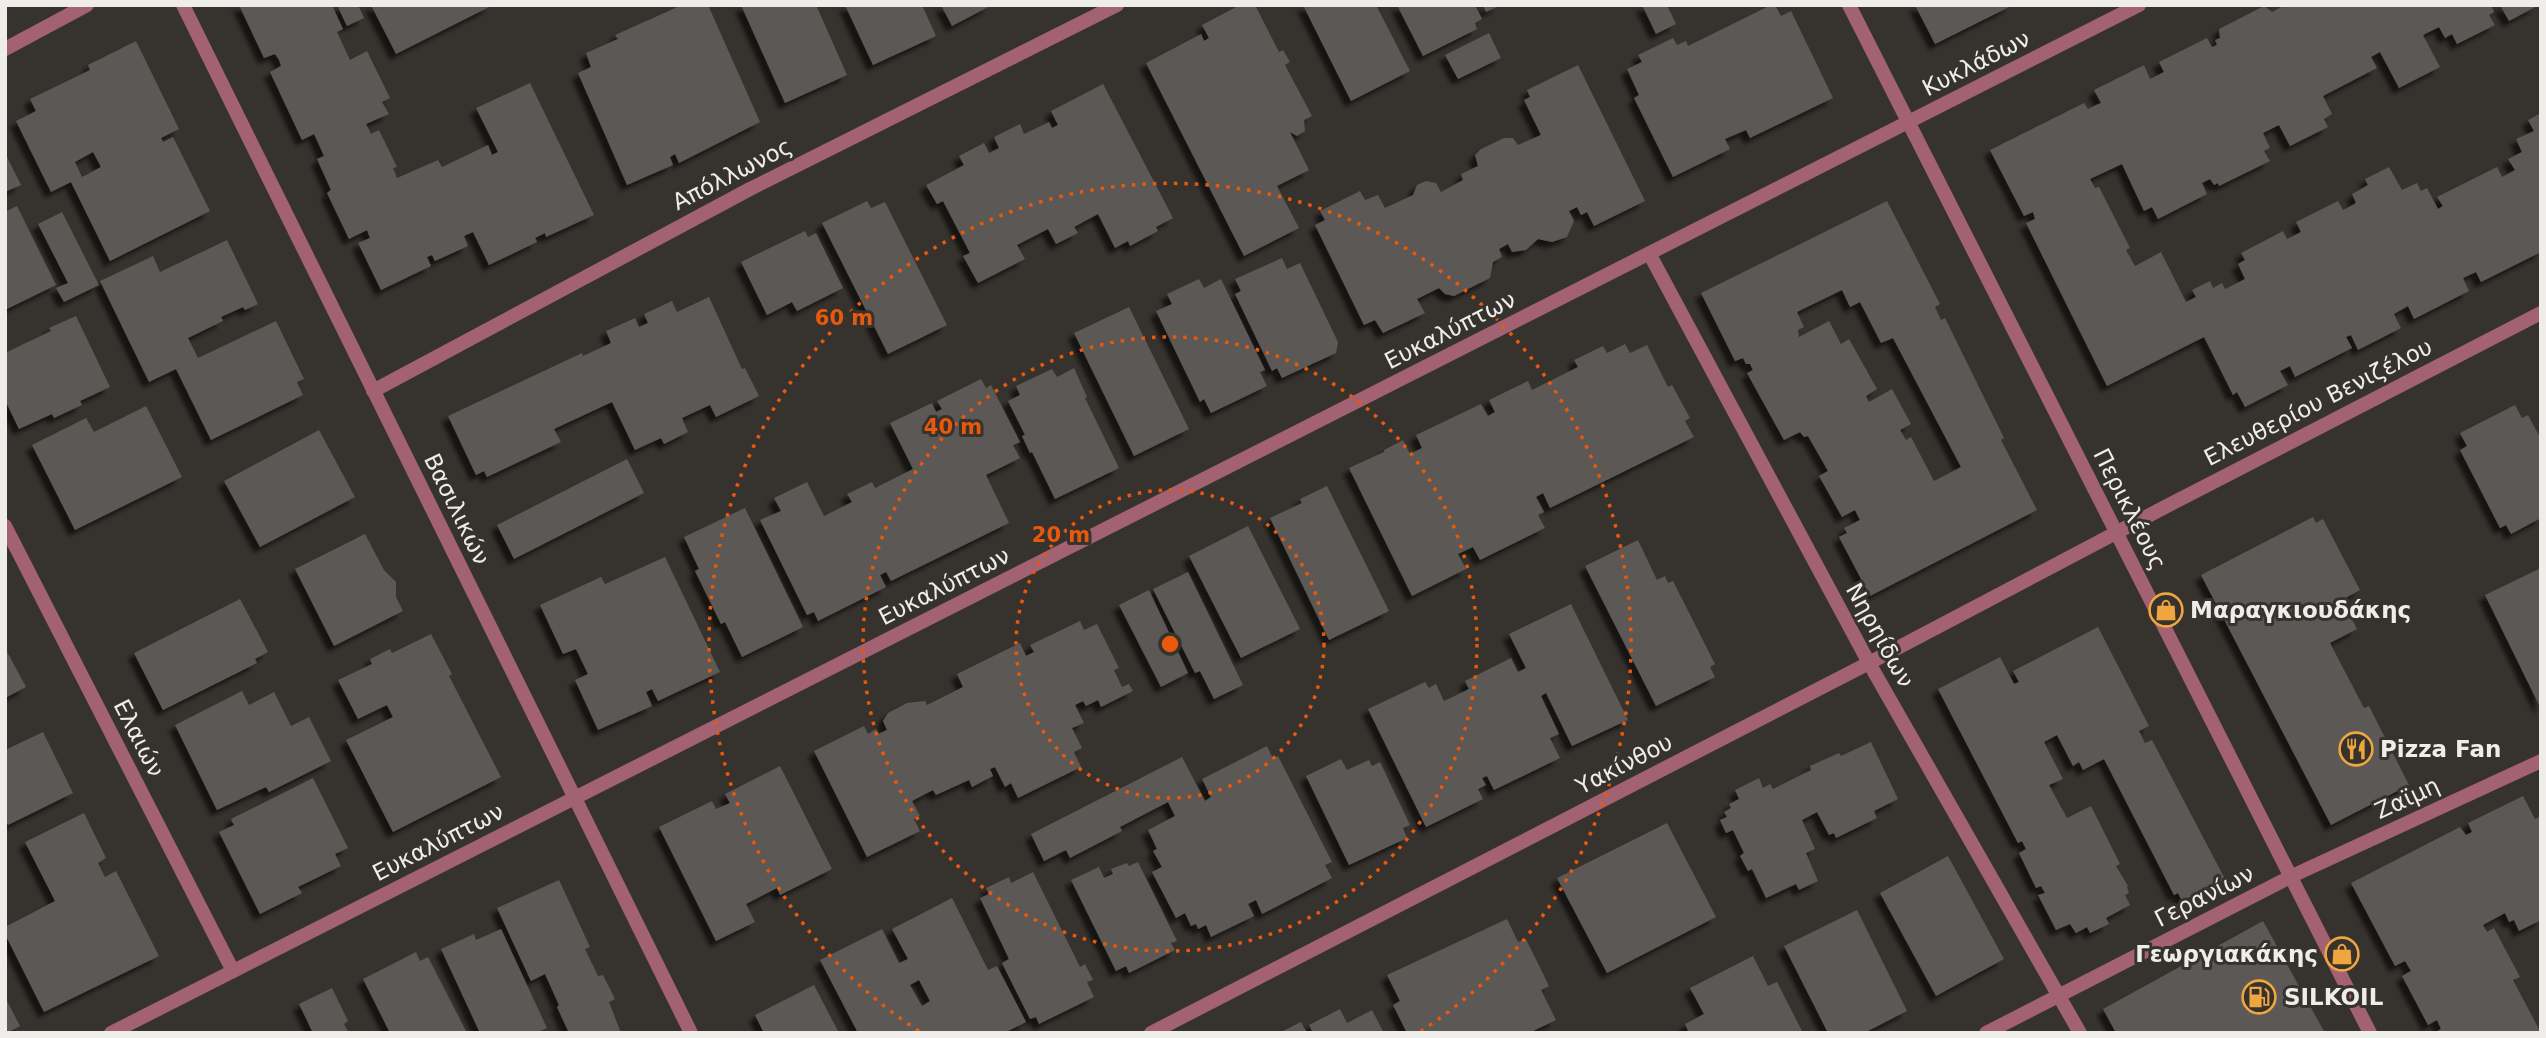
<svg xmlns="http://www.w3.org/2000/svg" width="2546" height="1038" viewBox="0 0 2546 1038" font-family="'DejaVu Sans',sans-serif">
<style>
.building{fill:#5c5854;fill-rule:evenodd;filter:url(#shadow)}
.lines{fill:none;stroke-linecap:round;stroke-linejoin:round}
.minor{stroke:#a26272;stroke-width:14}
.tertiary{stroke:#a26272;stroke-width:14}
.ring{fill:none;stroke:#e8590c;stroke-width:3.5;stroke-dasharray:3.5 7}
.labels{text-anchor:middle;stroke-width:6;stroke-linejoin:round;paint-order:stroke}
.street-label{font-size:23px;fill:#efedea;stroke:#36322e}
.poi-label{font-size:23px;font-weight:bold;fill:#efedea;stroke:#36322e;text-anchor:start}
.centre{fill:#e8590c;stroke:#36322e;stroke-width:3.5}
.ring-label{font-size:21px;text-anchor:middle;font-weight:bold;fill:#e8590c;stroke:#36322e;stroke-width:6;stroke-linejoin:round;paint-order:stroke}
</style>
<defs>
<filter id="shadow"><feDropShadow dx="-6" dy="6" stdDeviation="2" flood-color="#0009"/></filter>
</defs>
<rect width="100%" height="100%" fill="#36322e"/>
<g class="building">
<polygon points="239,5 332,5 343,29 337,32 350,60 367,51 390,98 382,102 389,114 366,124 371,134 379,130 397,167 393,168 397,178 438,160 442,167 488,145 492,155 498,152 476,108 530,83 594,215 546,237 545,233 535,238 537,242 489,265 473,232 464,236 468,246 435,261 432,255 427,257 431,266 381,290 358,243 370,238 367,230 349,239 327,193 331,190 317,159 324,156 320,147 314,134 302,140 270,72 281,66 279,60 275,54 264,58"/>
<polygon points="337,5 358,5 364,18 347,26"/>
<polygon points="371,5 493,5 396,54"/>
<polygon points="682,5 708,5 760,122 679,163 675,154 670,157 673,165 627,185 578,73 591,67 586,53 618,39 615,35"/>
<polygon points="741,5 816,5 847,75 785,103"/>
<polygon points="845,5 922,5 936,36 873,65"/>
<polygon points="941,5 992,5 952,26"/>
<polygon points="1240,5 1255,5 1279,52 1283,50 1290,62 1285,65 1312,116 1304,120 1305,131 1297,136 1290,132 1309,170 1277,186 1299,228 1244,256 1146,63 1201,34 1204,41 1209,38 1202,25"/>
<polygon points="1303,5 1376,5 1410,71 1351,101"/>
<polygon points="1397,5 1475,5 1482,19 1475,23 1477,29 1423,56"/>
<polygon points="1483,5 1501,5 1486,12"/>
<polygon points="1642,5 1667,5 1676,24 1656,34"/>
<polygon points="1771,5 1775,5 1781,16 1791,11 1833,98 1750,138 1746,130 1725,139 1730,149 1673,177 1634,98 1639,95 1627,69 1642,62 1638,55 1673,38 1677,45 1686,41 1688,46"/>
<polygon points="1915,5 2013,5 1935,44"/>
<polygon points="2285,5 2491,5 2494,12 2489,15 2495,25 2457,44 2452,34 2445,38 2439,27 2423,35 2440,67 2399,88 2380,52 2371,57 2377,68 2323,96 2332,114 2324,119 2328,127 2290,146 2279,125 2263,133 2270,148 2264,151 2270,161 2219,186 2218,183 2214,185 2210,179 2202,183 2207,194 2158,219 2152,207 2144,211 2122,164 2090,179 2095,188 2099,187 2130,248 2126,250 2135,266 2161,252 2186,302 2196,297 2192,290 2210,281 2213,288 2222,283 2225,289 2245,279 2238,264 2245,260 2241,253 2283,231 2287,239 2301,232 2296,222 2338,201 2343,210 2349,207 2356,203 2352,194 2368,185 2365,179 2389,167 2402,190 2417,183 2421,191 2427,188 2438,209 2443,206 2437,197 2497,167 2502,177 2515,170 2508,159 2522,152 2516,139 2534,131 2528,120 2541,113 2541,252 2481,282 2476,272 2463,278 2469,291 2414,319 2408,306 2394,314 2401,328 2358,350 2351,335 2346,337 2352,348 2295,377 2290,366 2280,371 2288,385 2245,407 2237,392 2233,395 2204,337 2107,386 2026,223 2035,219 2033,212 2024,216 1990,150 2084,103 2088,109 2096,105 2101,103 2094,90 2144,65 2150,79 2164,72 2159,62 2207,38 2212,47 2217,45 2215,40 2220,38 2219,29 2264,6 2272,12"/>
<polygon points="2500,5 2539,5 2509,21"/>
<polygon points="1489,33 1501,58 1458,79 1445,55"/>
<path d="M136 41 179 129 161 138 163 142 173 137 210 211 110 261 71 182 51 192 16 121 36 111 30 99 90 70 88 65ZM93 152 101 167 82 177 75 162Z"/>
<polygon points="1578,65 1645,201 1594,226 1587,212 1581,215 1577,207 1569,211 1574,221 1567,237 1552,242 1538,239 1526,250 1512,252 1508,244 1499,249 1502,257 1493,262 1490,278 1454,296 1445,294 1439,288 1417,299 1425,313 1383,333 1375,320 1364,325 1315,225 1325,220 1320,211 1360,191 1365,200 1378,195 1385,208 1413,195 1417,185 1426,181 1436,183 1441,192 1463,180 1461,174 1478,166 1475,155 1481,149 1504,138 1513,138 1518,145 1541,135 1524,100 1530,97 1527,90"/>
<polygon points="1103,84 1173,218 1156,227 1158,231 1130,246 1128,241 1115,248 1098,214 1074,227 1078,233 1056,244 1048,229 1017,245 1025,259 978,283 963,256 970,253 943,201 937,204 926,185 964,165 959,156 984,143 989,153 999,148 994,137 1020,124 1024,134 1049,122 1052,128 1058,125 1051,111"/>
<polygon points="5,153 21,185 5,192"/>
<polygon points="867,201 871,208 885,202 947,325 888,354 822,223"/>
<path d="M1887 201 1940 304 1935 307 1941 320 1945 318 2004 438 2001 440 2037 510 1870 596 1839 537 1847 533 1844 528 1860 520 1855 510 1842 517 1819 476 1828 471 1808 436 1804 437 1800 432 1784 440 1747 373 1753 370 1750 364H1746L1743 358 1735 361 1701 293ZM1842 290 1850 307 1860 302 1881 343 1893 338 1961 467 1934 481 1911 437 1906 440 1900 430 1911 424 1892 389 1869 402 1866 396 1877 389 1849 339 1841 344 1829 321 1799 337 1798 330 1804 327 1797 312Z"/>
<polygon points="17,206 56,285 5,310 5,212"/>
<polygon points="62,212 99,285 64,302 56,288 68,283 38,224"/>
<polygon points="805,231 808,237 816,233 843,288 797,311 792,302 767,315 741,262"/>
<polygon points="227,240 258,304 245,310 243,307 221,317 223,321 188,338 198,358 276,321 304,379 297,382 303,395 211,440 176,369 149,382 100,281 153,256 160,272"/>
<polygon points="1282,258 1287,269 1300,263 1338,342 1336,353 1282,378 1277,368 1272,371 1235,294 1241,291 1235,279"/>
<polygon points="1199,279 1204,288 1221,279 1265,370 1260,372 1267,386 1211,413 1204,399 1200,402 1156,311 1172,304 1167,294"/>
<polygon points="709,297 742,369 745,368 759,396 716,417 710,405 682,418 688,432 664,444 661,438 635,450 612,402 554,429 561,442 487,477 484,471 476,475 448,416 582,353 583,356 611,343 606,331 635,318 639,327 648,323 644,314 672,301 677,312"/>
<polygon points="1129,307 1189,429 1134,456 1074,333"/>
<polygon points="76,316 110,387 80,401 82,405 54,418 52,414 19,429 5,400 5,353 51,331 49,328"/>
<polygon points="1625,344 1630,353 1647,345 1668,387 1672,385 1690,418 1685,421 1694,437 1550,508 1543,493 1536,497 1544,512 1538,515 1545,528 1480,560 1473,547 1458,554 1466,569 1412,596 1349,468 1384,452 1384,450 1403,440 1410,454 1422,448 1416,435 1481,404 1488,416 1495,412 1489,400 1528,381 1532,390 1578,367 1574,360 1603,346 1607,353"/>
<polygon points="1074,368 1087,397 1085,398 1119,468 1055,499 1032,452 1030,453 1022,436 1025,435 1008,401 1020,395 1016,386 1052,369 1057,377"/>
<polygon points="981,379 986,388 991,385 1020,442 1013,445 1020,458 986,475 1009,523 891,581 886,572 880,575 886,587 818,621 814,612 807,615 760,520 781,511 774,498 807,482 824,516 852,502 847,494 872,482 875,488 913,469 890,423 932,403 936,412 942,409 937,401"/>
<polygon points="2515,405 2522,418 2528,415 2541,439 2541,518 2511,534 2506,525 2500,528 2460,450 2467,446 2460,433"/>
<polygon points="146,406 182,477 75,530 32,445 86,418 94,432"/>
<polygon points="319,430 355,497 260,547 224,481"/>
<polygon points="627,459 644,493 514,559 497,525"/>
<polygon points="1327,486 1389,611 1329,640 1270,518 1302,503 1300,499"/>
<polygon points="745,508 803,627 742,657 725,622 721,624 695,571 699,569 684,537"/>
<polygon points="2313,517 2316,523 2323,519 2360,590 2342,600 2357,629 2330,643 2364,708 2369,706 2409,785 2331,825 2201,575"/>
<polygon points="1248,526 1300,629 1241,658 1189,556"/>
<polygon points="365,534 384,570 396,582 396,597 403,611 334,646 295,569"/>
<polygon points="1638,540 1657,580 1665,576 1668,583 1673,581 1715,664 1710,667 1715,677 1656,706 1585,566"/>
<polygon points="665,557 720,672 658,701 652,689 646,692 652,706 598,730 575,680 588,674 576,649 563,654 540,605 601,577 605,584"/>
<polygon points="2541,568 2541,709 2485,595"/>
<polygon points="1188,572 1243,685 1214,699 1200,671 1195,673 1153,589"/>
<polygon points="1149,590 1188,673 1161,687 1119,605"/>
<polygon points="240,599 268,652 255,659 257,663 163,710 134,653"/>
<polygon points="1571,604 1628,720 1572,746 1546,693 1541,696 1559,734 1550,738 1560,758 1494,790 1487,776 1482,778 1486,785 1478,789 1483,799 1426,827 1368,709 1425,682 1429,688 1436,684 1444,701 1469,689 1465,681 1511,658 1518,672 1526,668 1509,634"/>
<polygon points="1080,621 1084,630 1097,624 1119,668 1114,670 1122,687 1129,684 1133,691 1101,707 1098,700 1086,706 1083,701 1075,705 1084,723 1072,728 1082,748 1074,752 1081,767 1018,798 1011,783 1005,787 995,767 990,769 993,776 972,787 969,780 936,795 933,790 912,801 920,816 914,819 920,831 867,857 814,751 864,726 868,734 876,729 878,734 887,730 883,721 888,713 907,703 925,701 927,705 963,687 957,674 1020,643 1026,656 1034,652 1030,645"/>
<polygon points="2098,627 2149,726 2139,731 2145,743 2152,740 2225,879 2182,901 2178,893 2174,895 2104,759 2083,770 2079,762 2073,766 2057,735 2044,742 2063,779 2049,785 2067,818 2091,806 2120,864 2116,866 2128,886 2127,887 2129,893 2125,895 2130,905 2106,918 2109,924 2090,933 2087,927 2076,933 2070,924 2056,930 2038,895 2045,893 2041,886 2036,888 2019,853 2026,849 2022,841 2018,843 1938,689 2000,657 2014,684 2019,682 2013,671"/>
<polygon points="431,634 452,674 449,676 501,777 393,832 346,740 393,717 387,705 358,719 338,680 372,664 370,659 390,649 392,653"/>
<polygon points="5,648 26,687 5,698"/>
<polygon points="242,691 249,705 274,692 291,726 309,717 331,761 269,792 266,787 217,810 175,725"/>
<polygon points="43,732 73,793 8,825 5,818 5,750"/>
<polygon points="1871,742 1898,799 1874,811 1877,818 1836,838 1834,833 1829,835 1817,812 1802,820 1815,849 1806,853 1818,881 1799,890 1796,884 1766,898 1752,869 1748,871 1740,856 1744,853 1733,830 1726,833 1720,820 1727,817 1724,812 1731,808 1729,804 1739,799 1735,790 1759,778 1763,788 1770,784 1773,789 1811,770 1810,766 1839,753 1841,756"/>
<polygon points="1267,746 1273,759 1278,756 1332,862 1325,865 1332,878 1262,914 1256,900 1248,904 1254,916 1211,937 1206,925 1198,929 1196,924 1191,926 1185,913 1176,918 1152,872 1162,867 1153,851 1157,849 1148,830 1175,816 1168,802 1120,827 1122,831 1070,858 1066,850 1044,861 1031,834 1182,757 1205,801 1211,797 1202,779"/>
<polygon points="1341,759 1347,770 1369,760 1372,766 1380,762 1410,825 1403,828 1407,838 1349,865 1306,776"/>
<polygon points="780,766 832,869 780,895 777,888 746,904 755,922 716,941 659,827 712,801 716,809 730,803 725,794"/>
<polygon points="313,778 348,848 335,854 341,866 298,887 302,893 260,914 219,832 234,825 231,819"/>
<polygon points="2523,796 2535,819 2541,816 2541,920 2519,931 2514,920 2509,922 2505,913 2483,925 2487,932 2494,928 2520,977 2513,980 2541,1033 2434,1033 2441,1029 2437,1020 2428,1025 2402,976 2411,971 2405,961 2395,966 2351,883 2460,827 2466,835 2472,832 2468,823"/>
<polygon points="84,813 106,858 98,863 105,877 116,871 159,956 44,1012 5,934 5,927 55,901 25,842"/>
<polygon points="1667,823 1716,917 1607,973 1557,878"/>
<polygon points="1948,856 2004,959 1936,996 1880,893"/>
<polygon points="1138,862 1177,941 1171,943 1175,950 1129,973 1126,966 1116,971 1071,880 1099,867 1104,878 1113,874 1111,869 1127,863 1129,866"/>
<polygon points="1033,872 1080,967 1085,964 1093,980 1087,982 1094,997 1039,1024 1036,1017 1030,1019 1002,963 1009,959 980,898 989,894 986,888 1009,877 1011,883"/>
<polygon points="559,880 590,947 585,949 598,976 603,975 615,999 609,1002 621,1033 569,1033 557,1007 559,1005 545,974 531,981 497,908"/>
<path d="M952 898 988 970 997 966 1026 1022 1004 1033H858L820 960 882 929 899 963 908 959 892 929ZM919 980 930 1001 922 1006 910 985Z"/>
<polygon points="1857,910 1907,1011 1864,1033 1828,1033 1784,946"/>
<polygon points="1507,919 1518,942 1526,939 1549,986 1541,990 1556,1020 1529,1033 1407,1033 1393,1005 1400,1001 1387,975"/>
<polygon points="2263,921 2325,1033 2116,1033 2103,1009"/>
<polygon points="501,929 547,1028 536,1033 480,1033 441,949 474,934 476,940"/>
<polygon points="416,952 420,961 428,957 467,1033 390,1033 363,979"/>
<polygon points="1753,956 1768,986 1777,982 1803,1033 1689,1033 1685,1024 1704,1014 1690,988"/>
<polygon points="814,985 839,1033 764,1033 755,1015"/>
<polygon points="332,988 348,1021 344,1024 349,1033 313,1033 299,1004"/>
<polygon points="5,997 20,1026 7,1033 5,1033"/>
<polygon points="1340,1009 1347,1023 1372,1010 1384,1033 1313,1033 1309,1025"/>
<polygon points="1301,1022 1307,1033 1279,1033"/>
</g>
<g class="lines">
<g class="minor">
<polyline points="183,5 691,1033"/>
<polyline points="1650,255 1869,663 2080,1033"/>
<polyline points="373,391 750,189 1117,5"/>
<polyline points="5,526 233,971"/>
<polyline points="111,1033 2139,5"/>
<polyline points="1151,1033 1869,663 2165,507 2541,313"/>
<polyline points="1986,1033 2292,876 2541,761"/>
</g>
<g class="tertiary">
<polyline points="1849,5 2370,1033"/>
<polyline points="5,49 87,5"/>
</g>
</g>
<g class="ring">
<circle cx="1170" cy="644" r="154"/>
<circle cx="1170" cy="644" r="307"/>
<path d="M919 1031A461 461 0 1 1 1421 1031"/>
</g>
<defs>
<symbol id="shop-ring" viewBox="-11 -11 22 22"><circle r="9.5" fill="#36322e" stroke="#f0a63f" stroke-width="1.5"/><path d="M-5-2.5h2.3a2.7 3.5 0 0 1 5.4 0H5L5.5 6h-11ZM-1.5-2.5h3a1.5 2.3 0 0 0-3 0Z" fill="#f0a63f"/></symbol>
<symbol id="restaurant-ring" viewBox="-11 -11 22 22"><circle r="9.5" fill="#36322e" stroke="#f0a63f" stroke-width="1.5"/><path d="M-5-6h1v4h1v-4h1v4h1v-4h1v5L-1.5 .5V6h-2V.5L-5-1ZM5-6V6H3V1.5H1.5Q1.5-4 5-6Z" fill="#f0a63f"/></symbol>
<symbol id="fuel-ring" viewBox="-11 -11 22 22"><circle r="9.5" fill="#36322e" stroke="#f0a63f" stroke-width="1.5"/><path d="M-5.5-6h7V0h2V4h1.3V-2.5L3-4.5l.8-.8L6-3V5H2.5V1h-1V6h-7ZM-4.2-4.7v3.2H.2V-4.7Z" fill="#f0a63f"/></symbol>
</defs>
<g fill-rule="evenodd">
<use href="#shop-ring" x="2147" y="591" width="38" height="38"/>
<use href="#restaurant-ring" x="2337" y="730" width="38" height="38"/>
<use href="#shop-ring" x="2323" y="935" width="38" height="38"/>
<use href="#fuel-ring" x="2240" y="978" width="38" height="38"/>
</g>
<g class="labels">
<g class="street-label">
<text transform="translate(1976 63) rotate(-27)" y="8">Κυκλάδων</text>
<text transform="translate(732 174) rotate(-27)" y="8">Απόλλωνος</text>
<text transform="translate(1450 330) rotate(-27)" y="8">Ευκαλύπτων</text>
<text transform="translate(2318 402) rotate(-27)" y="8">Ελευθερίου Βενιζέλου</text>
<text transform="translate(457 509) rotate(64)" y="8">Βασιλικών</text>
<text transform="translate(2130 509) rotate(63)" y="8">Περικλέους</text>
<text transform="translate(944 586) rotate(-27)" y="8">Ευκαλύπτων</text>
<text transform="translate(1880 635) rotate(61)" y="8">Νηρηίδων</text>
<text transform="translate(139 738) rotate(63)" y="8">Ελαιών</text>
<text transform="translate(1624 764) rotate(-27)" y="8">Υακίνθου</text>
<text transform="translate(2407 798) rotate(-25)" y="8">Ζαϊμη</text>
<text transform="translate(438 842) rotate(-27)" y="8">Ευκαλύπτων</text>
<text transform="translate(2204 896) rotate(-27)" y="8">Γερανίων</text>
</g>
<g class="poi-label">
<text x="2190" y="618">Μαραγκιουδάκης</text>
<text x="2380" y="757">Pizza Fan</text>
<text x="2318" y="962" text-anchor="end">Γεωργιακάκης</text>
<text x="2284" y="1005">SILKOIL</text>
</g>
</g>
<circle cx="1170" cy="644" r="10" class="centre"/>
<g class="ring-label">
<text x="844" y="325">60 m</text>
<text x="953" y="434">40 m</text>
<text x="1061" y="542">20 m</text>
</g>
<rect width="2546" height="1038" fill="none" stroke="#efedea" stroke-width="14"/>
</svg>
